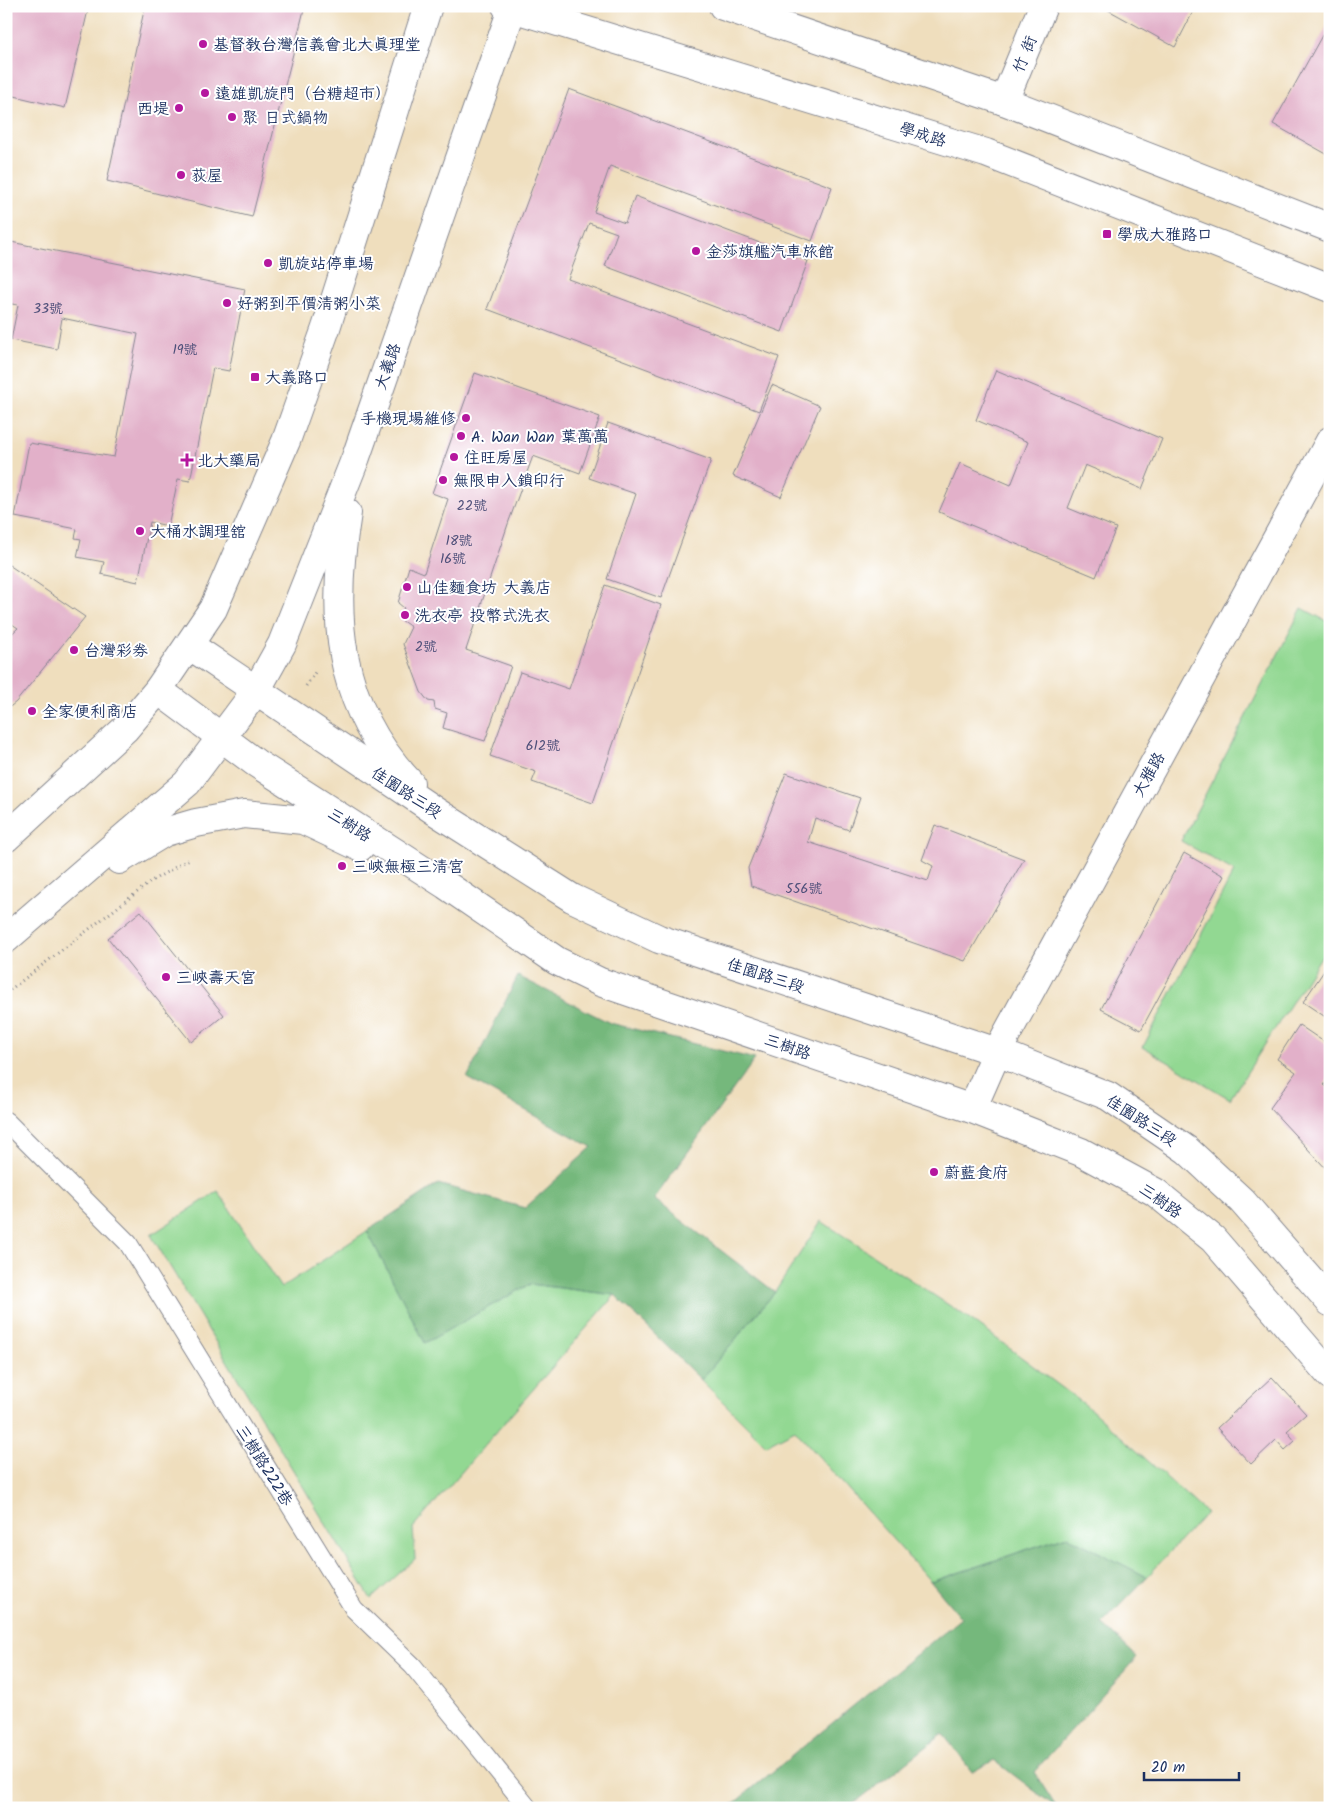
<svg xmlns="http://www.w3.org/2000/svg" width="1336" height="1814" viewBox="0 0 1336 1814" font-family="Kalam,'LXGW WenKai TC',sans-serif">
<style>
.green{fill:#92d892;stroke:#568478}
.forest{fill:#75b87c;stroke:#48746d}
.building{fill:#e2b0c9}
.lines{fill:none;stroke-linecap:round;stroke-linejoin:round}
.lane-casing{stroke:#85868e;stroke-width:20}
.street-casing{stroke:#85868e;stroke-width:30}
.secondary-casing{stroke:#85868e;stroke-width:30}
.path{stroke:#85868e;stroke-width:3;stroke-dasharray:1 4;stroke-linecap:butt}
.lane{stroke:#fff;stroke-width:18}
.street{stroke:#fff;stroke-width:28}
.secondary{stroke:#fff;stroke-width:28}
.poi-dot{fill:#b5179e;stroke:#fff;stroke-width:2}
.labels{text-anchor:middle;stroke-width:4;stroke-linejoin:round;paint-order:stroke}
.number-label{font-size:14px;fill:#4d4f79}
.poi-label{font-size:16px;fill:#1b2f5e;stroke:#fff;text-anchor:start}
.street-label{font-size:16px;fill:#1b2f5e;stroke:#fff}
</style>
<rect width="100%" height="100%" fill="#fff"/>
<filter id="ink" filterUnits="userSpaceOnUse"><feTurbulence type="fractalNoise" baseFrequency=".02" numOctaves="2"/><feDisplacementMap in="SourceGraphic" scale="10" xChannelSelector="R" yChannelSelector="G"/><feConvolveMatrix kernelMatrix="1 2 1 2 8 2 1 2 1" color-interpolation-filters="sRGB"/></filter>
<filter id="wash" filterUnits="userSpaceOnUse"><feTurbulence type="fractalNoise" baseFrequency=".0096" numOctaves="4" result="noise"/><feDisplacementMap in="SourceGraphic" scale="20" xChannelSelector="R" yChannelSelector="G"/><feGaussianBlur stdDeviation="1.12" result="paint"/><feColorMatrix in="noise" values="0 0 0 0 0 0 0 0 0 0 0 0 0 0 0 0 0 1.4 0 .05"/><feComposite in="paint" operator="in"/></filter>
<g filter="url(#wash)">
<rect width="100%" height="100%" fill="#efdebd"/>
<g class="green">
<polygon points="1302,608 1330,623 1330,943 1230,1099 1143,1047 1234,871 1181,841"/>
<polygon points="218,1191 281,1288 367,1231 425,1342 530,1284 615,1295 413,1528 415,1559 371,1599 151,1235"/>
<polygon points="821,1221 973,1321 1088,1407 1206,1513 1147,1577 1067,1536 931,1582 795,1430 766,1445 701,1380 775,1292"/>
</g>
<g class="forest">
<polygon points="518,976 610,1023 755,1059 654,1199 775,1292 701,1380 615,1295 530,1284 425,1343 367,1231 438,1184 525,1208 592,1147 467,1078"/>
<polygon points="1067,1536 1147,1577 1102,1624 1137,1657 1034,1772 1057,1808 994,1760 972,1772 943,1734 848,1808 728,1808 961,1618 931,1582"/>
</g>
<g id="blocks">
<g class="building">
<polygon points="6,6 89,6 65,108 6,94"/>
<polygon points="145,6 305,6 252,217 107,181"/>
<polygon points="1101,6 1196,6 1175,47"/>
<polygon points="1330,21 1330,156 1273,124"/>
<polygon points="569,89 832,187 812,241 610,166 594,212 625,223 635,196 808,261 782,332 605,266 617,233 589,223 568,279 779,357 759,411 487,309"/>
<polygon points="6,241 245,289 229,371 213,368 190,481 178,479 168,526 150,522 138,582 101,574 104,562 77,557 81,539 75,538 77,529 15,517 29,443 114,457 138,334 62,318 57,349 11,340 18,305 6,303"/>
<polygon points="996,370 1162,439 1142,489 1085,465 1068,508 1116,528 1096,577 939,512 960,463 1011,485 1028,442 976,420"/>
<polygon points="475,373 600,417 580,473 533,456 509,521 466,650 511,666 485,741 443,728 447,713 435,709 434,702 428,701 421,692 403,644 411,627 398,618 404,608 398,603 409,567 424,573 448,499 432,493"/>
<polygon points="772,385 820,406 781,497 733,476"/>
<polygon points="608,423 711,460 661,598 607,579 636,494 589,478"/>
<polygon points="6,563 85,617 16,702 6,710 6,639 18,628 6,620"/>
<polygon points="605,585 661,605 593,803 532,782 536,772 490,756 520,672 569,689"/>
<polygon points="786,773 860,798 849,830 815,818 808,842 928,881 933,866 922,860 935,825 1024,859 965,961 751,886 748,868"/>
<polygon points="1184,853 1224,876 1141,1030 1101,1009"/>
<polygon points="141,911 224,1015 191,1042 108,938"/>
<polygon points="1330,962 1330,1020 1303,1002"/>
<polygon points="1299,1025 1330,1046 1330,1077 1324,1085 1330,1089 1330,1173 1270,1108 1296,1072 1277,1059"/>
<polygon points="1272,1377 1306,1414 1287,1431 1295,1441 1285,1450 1276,1440 1251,1464 1217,1428"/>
</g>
</g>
</g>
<g filter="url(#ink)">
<use href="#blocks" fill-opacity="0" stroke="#85868e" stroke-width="1"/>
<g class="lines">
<defs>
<polyline id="lane" points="6,1121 128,1243 354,1609 413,1666 528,1808"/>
<g id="street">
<polyline points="1004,101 1043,6"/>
<polyline points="972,1109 997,1052 1330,441"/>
</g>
<g id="secondary">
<polyline points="506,6 986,153 1330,288"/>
<polyline points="723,6 1004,101 1330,228"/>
<path d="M347 513C330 615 336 705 410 783"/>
<polyline points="189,645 438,813 572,898 659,939 997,1052 1108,1096 1187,1150 1242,1201 1330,1302"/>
<polyline points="158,690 256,763 446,885 557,961 600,982 972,1109 1081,1152 1155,1192 1213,1239 1330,1375"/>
<polyline points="6,838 125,729 158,690 213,609 286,441 326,328 428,6"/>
<polyline points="119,860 165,832 196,823 244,814 303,820 360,847"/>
<polyline points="6,939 187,783 256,691 282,644 356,457 513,6"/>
</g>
</defs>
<use href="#lane" class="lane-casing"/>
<use href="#street" class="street-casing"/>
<use href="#secondary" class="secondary-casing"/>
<g class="path">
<polyline points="306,686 316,671"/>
<polyline points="6,993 153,880 191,858"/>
</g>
<use href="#lane" class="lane"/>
<use href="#street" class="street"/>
<use href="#secondary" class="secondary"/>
</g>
</g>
<g class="poi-dot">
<circle cx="203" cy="44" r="5"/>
<circle cx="205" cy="93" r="5"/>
<circle cx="179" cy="108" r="5"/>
<circle cx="232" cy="117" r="5"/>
<circle cx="181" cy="175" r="5"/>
<rect x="1102" y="229" width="10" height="10" rx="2.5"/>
<circle cx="696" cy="251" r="5"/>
<circle cx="268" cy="263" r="5"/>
<circle cx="227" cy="303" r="5"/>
<rect x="250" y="372" width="10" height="10" rx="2.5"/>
<circle cx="466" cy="418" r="5"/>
<circle cx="461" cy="436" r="5"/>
<circle cx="454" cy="457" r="5"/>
<path d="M184.5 452.5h5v5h5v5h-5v5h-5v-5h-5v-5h5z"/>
<circle cx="443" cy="480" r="5"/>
<circle cx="140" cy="531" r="5"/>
<circle cx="407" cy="587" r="5"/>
<circle cx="405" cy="615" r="5"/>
<circle cx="74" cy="650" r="5"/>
<circle cx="32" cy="711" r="5"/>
<circle cx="342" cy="866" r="5"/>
<circle cx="166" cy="977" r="5"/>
<circle cx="934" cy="1172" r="5"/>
</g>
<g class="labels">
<g class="number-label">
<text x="48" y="313">33號</text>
<text x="185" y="354">19號</text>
<text x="472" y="510">22號</text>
<text x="459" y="545">18號</text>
<text x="453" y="563">16號</text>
<text x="426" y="651">2號</text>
<text x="543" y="750">612號</text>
<text x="804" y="893">556號</text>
</g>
<g class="poi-label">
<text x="213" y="50">基督教台灣信義會北大真理堂</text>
<text x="215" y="99">遠雄凱旋門（台糖超市）</text>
<text x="169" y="114" text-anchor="end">西堤</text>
<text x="242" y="123">聚 日式鍋物</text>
<text x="191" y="181">荻屋</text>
<text x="1117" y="240">學成大雅路口</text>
<text x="706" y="257">金莎旗艦汽車旅館</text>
<text x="278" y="269">凱旋站停車場</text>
<text x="237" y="309">好粥到平價清粥小菜</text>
<text x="265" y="383">大義路口</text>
<text x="456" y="424" text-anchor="end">手機現場維修</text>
<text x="471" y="442">A. Wan Wan 葉萬萬</text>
<text x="464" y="463">住旺房屋</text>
<text x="197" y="466">北大藥局</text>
<text x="453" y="486">無限申入鎖印行</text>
<text x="150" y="537">大桶水調理舘</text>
<text x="417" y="593">山佳麵食坊 大義店</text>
<text x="415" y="621">洗衣亭 投幣式洗衣</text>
<text x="84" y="656">台灣彩券</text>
<text x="42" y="717">全家便利商店</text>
<text x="352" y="872">三峽無極三清宮</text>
<text x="176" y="983">三峽壽天宮</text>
<text x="944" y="1178">蔚藍食府</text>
</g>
<g class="street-label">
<text transform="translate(1024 54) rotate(-68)" y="6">竹 街</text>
<text transform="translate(923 134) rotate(17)" y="6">學成路</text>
<text transform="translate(387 366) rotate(-71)" y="6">大義路</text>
<text transform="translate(1148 774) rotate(-61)" y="6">大雅路</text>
<text transform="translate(407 792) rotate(33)" y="6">佳園路三段</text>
<text transform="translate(350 824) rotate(33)" y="6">三樹路</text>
<text transform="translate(766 975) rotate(18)" y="6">佳園路三段</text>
<text transform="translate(788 1046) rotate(19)" y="6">三樹路</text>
<text transform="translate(1142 1120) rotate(33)" y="6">佳園路三段</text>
<text transform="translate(1161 1200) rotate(35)" y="6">三樹路</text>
<text transform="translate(265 1465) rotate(58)" y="6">三樹路222巷</text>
</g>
</g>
<rect width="1336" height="1814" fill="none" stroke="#fff" stroke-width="25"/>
<path d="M1144 1772v8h95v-8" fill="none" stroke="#1b2f5e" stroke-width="2.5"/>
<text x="1151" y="1772" font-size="15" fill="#1b2f5e" stroke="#ffffff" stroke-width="4" paint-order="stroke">20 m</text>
</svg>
